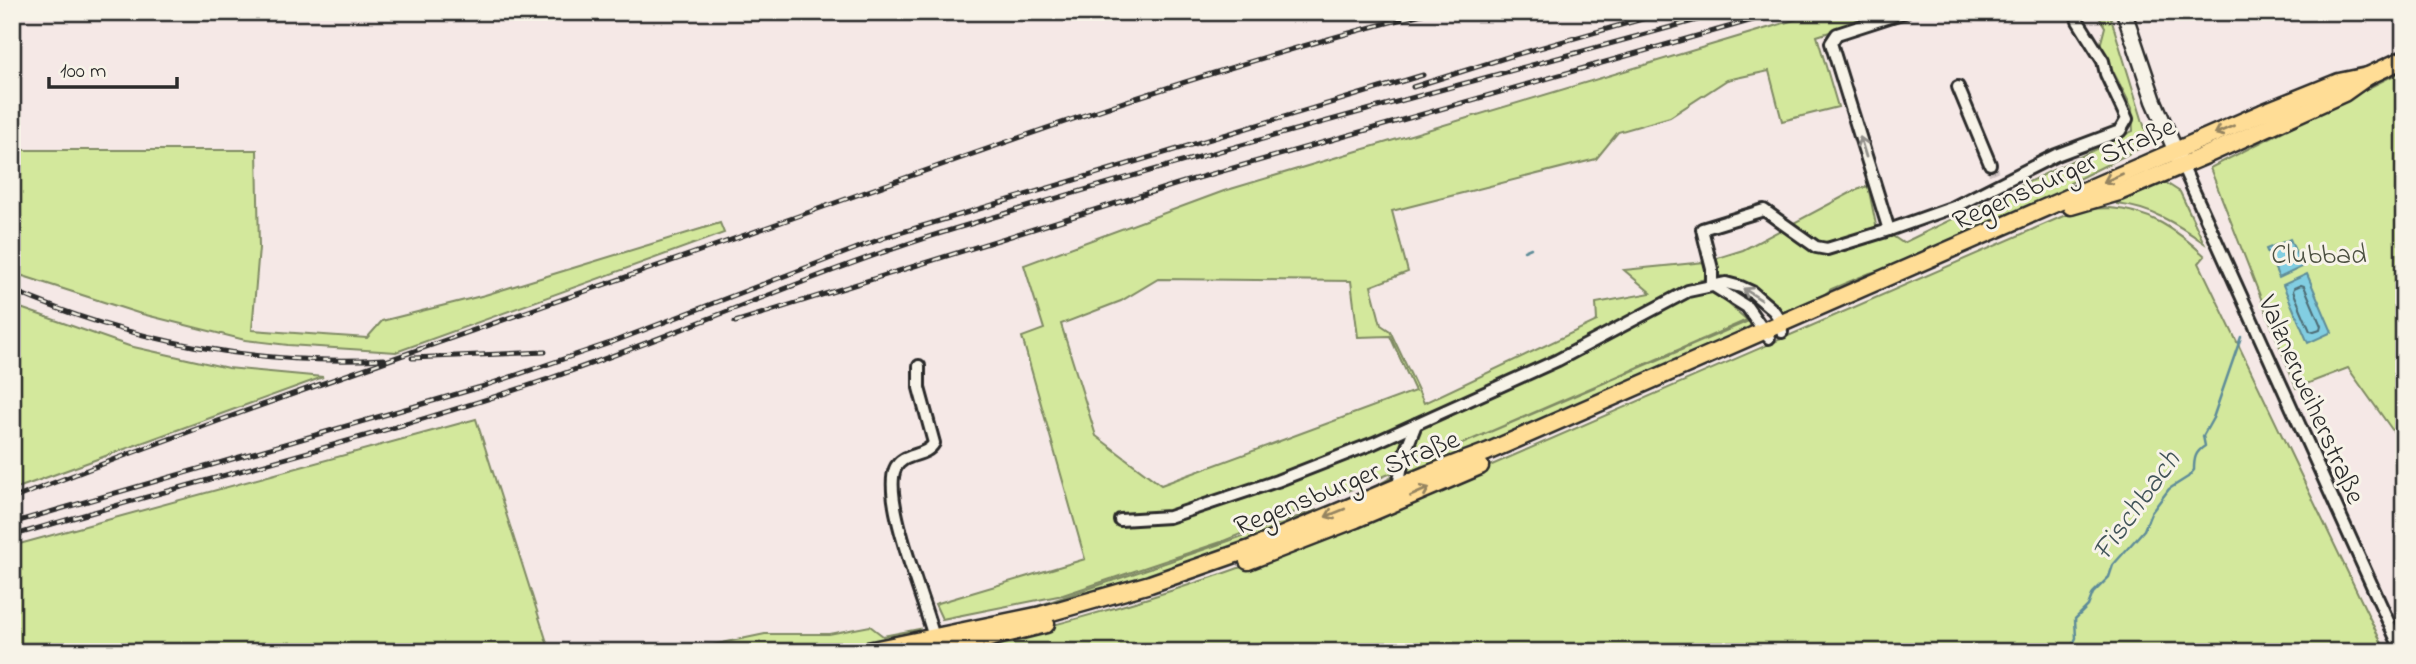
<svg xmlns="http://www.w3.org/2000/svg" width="2416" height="664" viewBox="0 0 2416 664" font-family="'Indie Flower',sans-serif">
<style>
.green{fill:#d3e89c;stroke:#7f8a64;stroke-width:2;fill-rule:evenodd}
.water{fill:#82cee2;stroke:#5f8d99;stroke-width:2}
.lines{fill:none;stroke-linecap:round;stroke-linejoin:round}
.shore{stroke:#4e6c74;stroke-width:2}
.stream{stroke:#5f8d99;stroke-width:2.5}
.minor-tunnel{stroke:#cdc2c1;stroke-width:10;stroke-dasharray:10 5;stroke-linecap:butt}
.minor-casing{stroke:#2b2b2b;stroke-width:16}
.secondary-casing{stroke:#2b2b2b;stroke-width:19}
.primary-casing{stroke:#2b2b2b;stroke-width:21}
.minor{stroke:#f7f3e8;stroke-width:10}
.secondary{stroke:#f7f3e8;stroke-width:14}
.primary{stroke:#ffdd96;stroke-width:16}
.rail-casing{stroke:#2b2b2b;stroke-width:5}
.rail{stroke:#f7f3e8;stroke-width:2.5;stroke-dasharray:8;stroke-linecap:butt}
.oneway{stroke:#958460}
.oneway2{stroke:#918f8a}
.labels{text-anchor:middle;stroke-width:6;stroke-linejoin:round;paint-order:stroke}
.street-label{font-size:28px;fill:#2b2b2b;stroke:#f7f3e8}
.park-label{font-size:28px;fill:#4d5142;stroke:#f7f3e8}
.water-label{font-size:30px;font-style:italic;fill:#415459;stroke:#f7f3e8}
</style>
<rect width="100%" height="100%" fill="#f5e8e6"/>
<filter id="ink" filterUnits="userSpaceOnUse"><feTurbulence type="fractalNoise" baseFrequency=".0143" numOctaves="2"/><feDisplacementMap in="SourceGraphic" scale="14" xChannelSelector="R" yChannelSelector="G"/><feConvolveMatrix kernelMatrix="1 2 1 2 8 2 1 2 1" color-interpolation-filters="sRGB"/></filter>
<g filter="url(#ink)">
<g class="green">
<path d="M1821 12H1894L1817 36 1838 107 1782 121 1769 71 1727 80 1670 117 1618 132 1596 159 1392 211 1408 272 1371 286 1381 325 1390 331 1424 403 1597 321 1596 303 1651 293 1624 270 1705 262 1743 250 1854 191 1868 186 1876 225 1903 243 2133 131 2132 108 2100 46 2105 27 2096 12H2109L2147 135 2146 145 2070 183 2073 191 1898 266 1870 273 1831 289 1819 299 1787 312 1781 310 1750 286 1721 276 1701 280 1747 320 1441 453 1751 320 1749 330 1464 457 1212 558 1053 606 1029 609C1113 580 1198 553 1282 522 1326 507 1371 493 1409 466L1221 542 1063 595 942 619 935 604 1085 559 1022 337 1044 329 1024 265 1224 191ZM1158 279 1351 281 1358 337 1390 336 1415 391 1161 485 1096 436 1061 324 1121 301Z"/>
<polygon points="2404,70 2404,424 2393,431 2348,368 2296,388 2210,168"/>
<polygon points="12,150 257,150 259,248 252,330 367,338 382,321 485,295 720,223 724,233 396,352 288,345 245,340 138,313 20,275 12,270"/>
<path d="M2163 181 2180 192 2204 243C2176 223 2151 208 2117 204L2116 202Z"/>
<path d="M2109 208C2149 210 2177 230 2205 256L2199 263 2386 652H949C1036 630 1122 608 1207 579 1264 560 1320 537 1377 515L2068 214 2087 209Z"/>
<polygon points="12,305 129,346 228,368 323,377 12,490"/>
<polygon points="476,419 550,652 12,652 12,546"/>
<polygon points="870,626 883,636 919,629 915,634 899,640 842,652 679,652 765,634 829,634"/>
</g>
<g class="water">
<polygon points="2290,239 2302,267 2279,278 2266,249 2276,245 2279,246 2281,243"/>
<polygon points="2307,274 2332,332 2308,343 2283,285"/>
</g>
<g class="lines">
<polygon class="shore" points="2301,285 2304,286 2321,326 2320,330 2314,332 2310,331 2293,291 2294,288"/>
<g class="stream">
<polyline points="1524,251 1531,248"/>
<path d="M2069 652 2076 638 2075 619 2088 606 2093 593 2109 577 2113 565 2144 530 2151 513 2169 489 2188 477 2194 470C2194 459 2195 452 2205 446L2203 436 2213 418 2241 337"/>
</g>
<polyline class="minor-tunnel" points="1990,164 1995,176"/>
<defs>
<g id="minor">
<polyline points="1958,87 1990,164"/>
<polyline points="2182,165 2402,652"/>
<polyline points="1889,230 1954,207 2056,155 2120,131 2127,119 2106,74 2103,61 2078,21 2076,12"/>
<polyline points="1712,285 1712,269 1702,229 1764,210 1816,247 1827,249 1889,230 1831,43 1837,34 1905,12"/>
<polyline points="1712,285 1747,307 1769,338"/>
<path d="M919 366V388L934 443C926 458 902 452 895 469 882 501 926 604 935 641"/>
<polyline points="1398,486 1404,455 1416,424"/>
<polyline points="1120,520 1169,517 1277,481 1374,443 1558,360 1688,291 1726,283 1741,287 1752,292 1773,310 1779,318 1782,332"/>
</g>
<polyline id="secondary" points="2124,12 2154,101 2180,161"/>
<g id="primary">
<polyline points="2071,206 2119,192 2204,156 2344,93 2368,76 2404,59"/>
<polyline points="1248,561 1356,519 1480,466"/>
<polyline points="863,652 1041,615 1150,584 1250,549 1426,475 1487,452 2262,113 2339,82 2368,76"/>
<polyline points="932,652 1046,624"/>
</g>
</defs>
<use href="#minor" class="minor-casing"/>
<use href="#secondary" class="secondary-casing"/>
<use href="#primary" class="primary-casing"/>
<use href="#minor" class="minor"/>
<use href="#secondary" class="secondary"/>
<use href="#primary" class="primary"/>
<defs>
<g id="rail">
<polyline points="1413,87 1511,56 1667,12"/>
<path d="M12 290C128 341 258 366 384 359"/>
<polyline points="735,322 1184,182 1781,12"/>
<polyline points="412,358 545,352"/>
<path d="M12 499C248 406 489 326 728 241 960 159 1191 71 1430 12"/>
<polyline points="12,523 481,387 610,343 886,237 1423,75"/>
<path d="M12 536C190 482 372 439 548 379 685 332 816 271 954 229 1209 151 1468 83 1726 12"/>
</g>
</defs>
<use href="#rail" class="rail-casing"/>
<use href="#rail" class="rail"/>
</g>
<defs><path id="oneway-shaft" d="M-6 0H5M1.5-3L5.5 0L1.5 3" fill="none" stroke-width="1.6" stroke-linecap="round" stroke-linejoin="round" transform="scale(1.75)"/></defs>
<g class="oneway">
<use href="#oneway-shaft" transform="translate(2224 130) rotate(156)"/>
<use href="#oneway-shaft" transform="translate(2113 178) rotate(156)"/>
<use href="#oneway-shaft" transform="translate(1420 492) rotate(-24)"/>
<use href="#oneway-shaft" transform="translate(1335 513) rotate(158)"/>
</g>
<g class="oneway2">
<use href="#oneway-shaft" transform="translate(1863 147) rotate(-107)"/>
<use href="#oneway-shaft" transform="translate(1752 294) rotate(-148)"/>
</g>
</g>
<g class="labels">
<g class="street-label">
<text transform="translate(2063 172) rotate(-24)" y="10">Regensburger Straße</text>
<text transform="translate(2313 399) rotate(66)" y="10">Valznerweiherstraße</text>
<text transform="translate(1346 481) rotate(-22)" y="10">Regensburger Straße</text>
</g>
<g class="park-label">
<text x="2319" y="263">Clubbad</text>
</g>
<g class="water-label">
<text transform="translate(2135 505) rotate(-54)" y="10">Fischbach</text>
</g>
</g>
<rect width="2416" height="664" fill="none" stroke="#f7f3e8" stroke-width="42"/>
<rect x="21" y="21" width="2374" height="622" fill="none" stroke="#2b2b2b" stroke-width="2.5" filter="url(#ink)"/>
<path d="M49 77v10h128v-10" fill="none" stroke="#2b2b2b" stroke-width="3.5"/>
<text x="60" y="77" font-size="21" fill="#2b2b2b" stroke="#f7f3e8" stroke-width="5" paint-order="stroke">100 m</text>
</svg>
